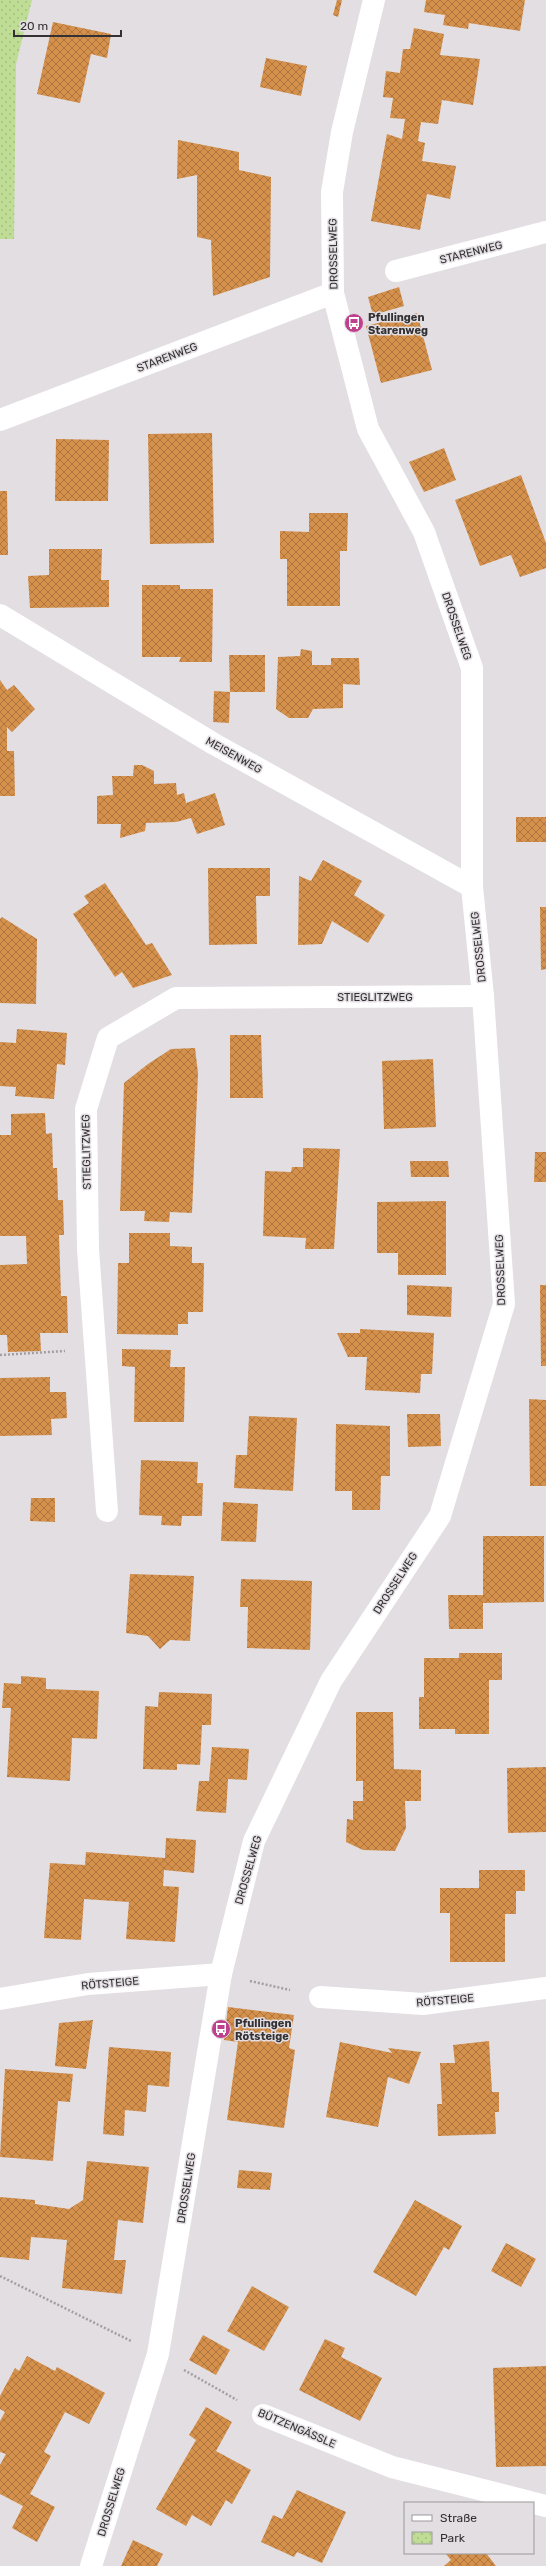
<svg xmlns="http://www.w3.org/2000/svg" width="546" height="2566" viewBox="0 0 546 2566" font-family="Rubik,sans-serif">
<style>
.park{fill:url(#park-dots)}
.building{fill:url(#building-cross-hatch)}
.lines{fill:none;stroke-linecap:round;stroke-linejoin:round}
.path{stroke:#a29ea2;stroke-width:2.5;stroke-dasharray:2 2;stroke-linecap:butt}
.minor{stroke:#fff;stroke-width:22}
.labels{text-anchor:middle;stroke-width:3;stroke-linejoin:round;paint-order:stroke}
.street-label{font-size:11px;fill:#333133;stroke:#e2dee2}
.poi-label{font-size:11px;font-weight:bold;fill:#333133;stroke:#e2dee2;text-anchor:start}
</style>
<defs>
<pattern id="park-dots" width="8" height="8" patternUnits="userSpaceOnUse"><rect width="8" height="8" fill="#bfdd95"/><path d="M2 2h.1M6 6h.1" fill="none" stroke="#a5be81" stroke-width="1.8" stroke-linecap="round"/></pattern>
<pattern id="building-cross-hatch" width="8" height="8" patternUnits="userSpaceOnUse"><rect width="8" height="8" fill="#d5904b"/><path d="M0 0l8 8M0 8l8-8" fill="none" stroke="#ad763f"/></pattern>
</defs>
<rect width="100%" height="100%" fill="#e2dee2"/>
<polygon class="park" points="0,0 32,0 16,64 14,239 0,239"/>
<g class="building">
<polygon points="337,0 342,0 338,17 333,15"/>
<polygon points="426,0 525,0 520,31 469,23 468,29 443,25 445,15 424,12"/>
<polygon points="53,22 111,34 107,58 91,54 80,103 37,94"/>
<polygon points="414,28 444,34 440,55 480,59 473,105 442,100 438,124 421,122 418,141 425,143 422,161 456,166 450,199 427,194 420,230 371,221 387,134 402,139 405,119 390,118 393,98 383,97 386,71 400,73 403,49 410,49"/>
<polygon points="266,58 307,66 301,96 260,87"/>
<polygon points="178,140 239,152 239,170 271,177 270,277 213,296 211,240 197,237 197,175 177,179"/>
<polygon points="399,287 404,306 373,315 368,297"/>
<polygon points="417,313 432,370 381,383 366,326"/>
<polygon points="212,433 214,543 150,544 148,434"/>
<polygon points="56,439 109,440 108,501 55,501"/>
<polygon points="444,448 456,480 424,492 409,462"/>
<polygon points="521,475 546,543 546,568 520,577 511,555 480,566 455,500"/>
<polygon points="0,491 7,491 8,555 0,555"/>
<polygon points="309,513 348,513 347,551 340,551 340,606 287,606 287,559 280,559 280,531 309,532"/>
<polygon points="49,549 102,549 101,580 109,580 109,607 30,608 28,576 49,575"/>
<polygon points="142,585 180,585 180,589 213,589 212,662 179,662 181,657 142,657"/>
<polygon points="301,649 312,651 312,665 331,665 331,658 359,658 360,685 343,684 343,708 313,709 308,718 289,718 276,709 278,657 300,656"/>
<polygon points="229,655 265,655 265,692 230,692"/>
<polygon points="0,680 7,690 14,685 35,709 12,732 7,727 7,751 14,751 15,796 0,796"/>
<polygon points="214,691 230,692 229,723 213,722"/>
<polygon points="134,765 142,765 154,771 154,784 176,783 177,795 184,793 186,803 215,793 225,825 197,834 191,818 176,822 146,823 145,831 120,838 121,824 97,824 97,796 113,795 112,776 133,776"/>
<rect x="516" y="817" width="30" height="25"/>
<polygon points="323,860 362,881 354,895 385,915 368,943 332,921 322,944 298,945 299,876 311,881"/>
<polygon points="208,868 270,868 270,896 256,896 257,944 209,945"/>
<polygon points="105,883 146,945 152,943 172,975 133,988 122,972 115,977 73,914 89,903 84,896"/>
<polygon points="540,907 546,907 546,969 541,970"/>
<polygon points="2,917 37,939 36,1004 0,1003 0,919"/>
<polygon points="17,1029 67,1033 65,1065 57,1064 54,1099 15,1096 16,1087 0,1086 0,1042 16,1043"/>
<polygon points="230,1035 261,1035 263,1098 230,1098"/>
<polygon points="195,1048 198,1073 192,1213 170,1212 169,1222 144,1221 145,1211 120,1211 124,1083 148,1064 171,1049"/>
<polygon points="433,1059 436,1127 384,1129 382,1061"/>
<polygon points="45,1113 46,1134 52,1133 53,1168 57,1168 58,1200 63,1200 64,1235 59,1235 61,1296 67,1296 68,1333 40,1333 41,1351 8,1352 7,1335 0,1335 0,1265 27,1264 26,1236 0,1236 0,1135 11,1135 11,1114"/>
<polygon points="303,1148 340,1149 334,1249 305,1249 306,1238 263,1236 265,1171 291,1172 292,1167 303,1167"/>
<polygon points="535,1152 546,1152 546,1182 534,1182"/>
<polygon points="410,1161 448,1161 449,1177 411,1177"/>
<polygon points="446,1201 446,1275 398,1275 398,1253 377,1253 377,1202"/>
<polygon points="129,1233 170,1233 170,1246 192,1247 192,1263 204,1263 203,1312 188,1312 188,1324 178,1324 178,1335 117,1334 118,1263 129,1263"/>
<polygon points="407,1285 452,1287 451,1317 407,1315"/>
<polygon points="540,1285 546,1285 546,1366 541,1366"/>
<polygon points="360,1329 434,1333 432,1374 421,1374 420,1393 365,1390 367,1357 348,1357 337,1333 360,1333"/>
<polygon points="122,1349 171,1350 170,1367 185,1367 184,1422 134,1422 135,1367 122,1366"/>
<polygon points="50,1377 50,1392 66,1392 67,1418 51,1419 52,1435 0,1436 0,1378"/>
<polygon points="529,1399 546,1400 546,1486 530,1486"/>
<polygon points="407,1414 440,1414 441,1446 408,1447"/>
<polygon points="249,1416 297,1418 293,1491 234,1488 236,1455 247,1455"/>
<polygon points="336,1424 390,1426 390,1476 381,1476 380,1510 352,1510 352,1491 335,1491"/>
<polygon points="141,1460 198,1462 197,1483 203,1483 202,1516 182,1516 181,1526 161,1525 162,1516 139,1515"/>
<polygon points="31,1498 55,1498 55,1522 30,1521"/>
<polygon points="223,1502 258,1504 256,1542 221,1541"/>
<polygon points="483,1536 544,1536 544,1602 483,1603 483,1629 449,1629 448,1595 483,1595"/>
<polygon points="130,1574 194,1576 190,1641 170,1640 160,1649 148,1636 126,1633"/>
<polygon points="241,1579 312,1581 310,1650 247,1648 248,1607 240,1607"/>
<polygon points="459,1653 502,1653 502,1680 489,1680 489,1734 455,1734 455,1729 419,1729 419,1697 424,1697 424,1658 459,1658"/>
<polygon points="21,1676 46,1678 46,1689 99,1691 97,1739 72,1738 70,1781 7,1777 11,1708 2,1708 4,1683 21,1684"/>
<polygon points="159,1692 212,1694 211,1725 202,1725 200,1765 177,1764 177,1770 143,1769 145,1706 158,1707"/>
<polygon points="356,1712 393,1712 394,1769 421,1770 421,1801 405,1801 406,1828 395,1851 363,1850 346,1842 347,1819 353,1820 353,1801 363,1801 363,1781 356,1781"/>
<polygon points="212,1747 249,1749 247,1780 228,1779 226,1813 196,1811 199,1781 209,1781"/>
<polygon points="546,1767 546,1832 508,1833 507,1768"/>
<polygon points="166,1838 196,1840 194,1873 164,1870 163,1886 179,1887 175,1942 126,1939 129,1902 84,1899 81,1940 44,1938 50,1863 85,1865 86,1852 165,1858"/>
<polygon points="479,1870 525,1870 525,1891 516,1891 516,1914 505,1914 505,1962 450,1962 450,1913 440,1913 440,1888 479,1888"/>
<polygon points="228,2007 294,2015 289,2048 295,2050 284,2128 227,2120 238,2042 224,2040"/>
<polygon points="93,2020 86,2069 55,2066 59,2023"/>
<polygon points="489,2041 492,2092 499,2092 499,2112 495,2112 496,2134 438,2136 437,2104 442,2104 440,2063 455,2063 453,2045"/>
<polygon points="340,2042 392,2053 388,2048 421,2052 409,2084 388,2077 378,2127 326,2117"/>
<polygon points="109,2047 171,2052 169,2087 148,2085 146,2112 125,2110 124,2136 103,2134"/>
<polygon points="5,2069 73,2074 70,2102 58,2101 53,2161 0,2157"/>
<polygon points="87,2161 149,2167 143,2223 118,2220 114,2260 126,2260 122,2294 62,2288 67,2240 31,2237 29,2260 0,2257 0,2197 35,2200 35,2204 69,2209 83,2200"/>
<polygon points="239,2170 272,2173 270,2190 237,2188"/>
<polygon points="415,2200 462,2226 449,2250 444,2247 416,2296 373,2272"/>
<polygon points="506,2243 536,2259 521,2287 491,2271"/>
<polygon points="252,2286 289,2307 264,2351 227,2331"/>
<polygon points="203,2335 230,2350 216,2375 189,2360"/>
<polygon points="325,2339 345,2348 341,2357 382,2378 360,2421 299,2390"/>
<polygon points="27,2356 55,2371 57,2367 105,2393 89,2424 65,2412 44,2452 51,2456 30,2494 55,2507 37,2542 12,2528 23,2506 0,2494 0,2465 6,2454 0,2452 0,2421 5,2412 0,2409 0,2396 15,2368 19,2371"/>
<polygon points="546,2366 546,2466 496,2467 493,2368"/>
<polygon points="206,2407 232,2422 216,2451 251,2470 232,2504 226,2500 211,2526 192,2515 186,2526 156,2509 196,2440 189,2435"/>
<polygon points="297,2490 346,2512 322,2563 297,2552 294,2557 261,2542 273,2515 282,2519"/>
<polygon points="133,2540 163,2554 157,2566 121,2566"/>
<polygon points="445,2553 486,2553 496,2566 444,2566 451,2560"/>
</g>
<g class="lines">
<g class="path">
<polyline points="0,1355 65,1351"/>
<polyline points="250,1981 290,1990"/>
<polyline points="0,2276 131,2341"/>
<polyline points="184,2370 237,2400"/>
</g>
<g class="minor">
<polyline points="396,271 546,232"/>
<polyline points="0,420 333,293"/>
<polyline points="0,615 214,744 472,887"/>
<polyline points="107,1511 88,1249 86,1109 108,1038 176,998 483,996"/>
<polyline points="320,1997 423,2004 546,1988"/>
<polyline points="0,1999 88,1984 221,1974"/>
<polyline points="263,2415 392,2467 546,2506"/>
<polyline points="91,2566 158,2354 221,1974 254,1841 331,1681 440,1516 504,1304 483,996 472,887 472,668 424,532 368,429 333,293 332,192 342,132 374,0"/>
</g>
</g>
<defs>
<symbol id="bus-disc" viewBox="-11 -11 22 22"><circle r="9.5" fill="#bf408c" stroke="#e2dee2"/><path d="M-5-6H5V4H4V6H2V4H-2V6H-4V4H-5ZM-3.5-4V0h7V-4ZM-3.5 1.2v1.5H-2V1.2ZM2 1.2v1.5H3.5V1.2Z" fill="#fff"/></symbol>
</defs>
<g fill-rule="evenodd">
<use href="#bus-disc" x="343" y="312" width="22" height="22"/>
<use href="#bus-disc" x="210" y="2018" width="22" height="22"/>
</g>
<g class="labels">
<g class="street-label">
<text transform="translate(471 252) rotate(-14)" y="4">STARENWEG</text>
<text transform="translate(333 254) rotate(-91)" y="4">DROSSELWEG</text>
<text transform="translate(167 357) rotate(-21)" y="4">STARENWEG</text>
<text transform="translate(457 626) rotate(71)" y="4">DROSSELWEG</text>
<text transform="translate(234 755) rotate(29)" y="4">MEISENWEG</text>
<text transform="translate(478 947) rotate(-96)" y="4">DROSSELWEG</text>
<text x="375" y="1001">STIEGLITZWEG</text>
<text transform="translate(86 1152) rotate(-91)" y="4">STIEGLITZWEG</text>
<text transform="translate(500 1270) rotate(-92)" y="4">DROSSELWEG</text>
<text transform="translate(395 1583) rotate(-57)" y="4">DROSSELWEG</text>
<text transform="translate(248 1870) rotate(-74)" y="4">DROSSELWEG</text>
<text transform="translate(110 1983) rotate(-5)" y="4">RÖTSTEIGE</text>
<text transform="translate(445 2000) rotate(-5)" y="4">RÖTSTEIGE</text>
<text transform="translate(186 2188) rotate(-81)" y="4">DROSSELWEG</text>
<text transform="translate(297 2428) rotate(23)" y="4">BÜTZENGÄSSLE</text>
<text transform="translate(111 2502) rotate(-73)" y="4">DROSSELWEG</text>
</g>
<g class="poi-label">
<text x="368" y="321">Pfullingen<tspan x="368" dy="13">Starenweg</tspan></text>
<text x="235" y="2027">Pfullingen<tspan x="235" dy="13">Rötsteige</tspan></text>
</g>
</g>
<rect x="404" y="2502" width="130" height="52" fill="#e2dee2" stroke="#9c999c"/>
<rect x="412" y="2515" width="20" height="6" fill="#ffffff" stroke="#9c999c"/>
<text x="440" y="2522" font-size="12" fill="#333133">Straße</text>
<rect x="412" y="2532" width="20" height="12" fill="url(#park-dots)" stroke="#9c999c"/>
<text x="440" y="2542" font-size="12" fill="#333133">Park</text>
<path d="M14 30v6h107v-6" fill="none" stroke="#333133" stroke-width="2"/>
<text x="20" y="30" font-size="12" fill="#333133" stroke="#e2dee2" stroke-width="3" paint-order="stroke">20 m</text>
</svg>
